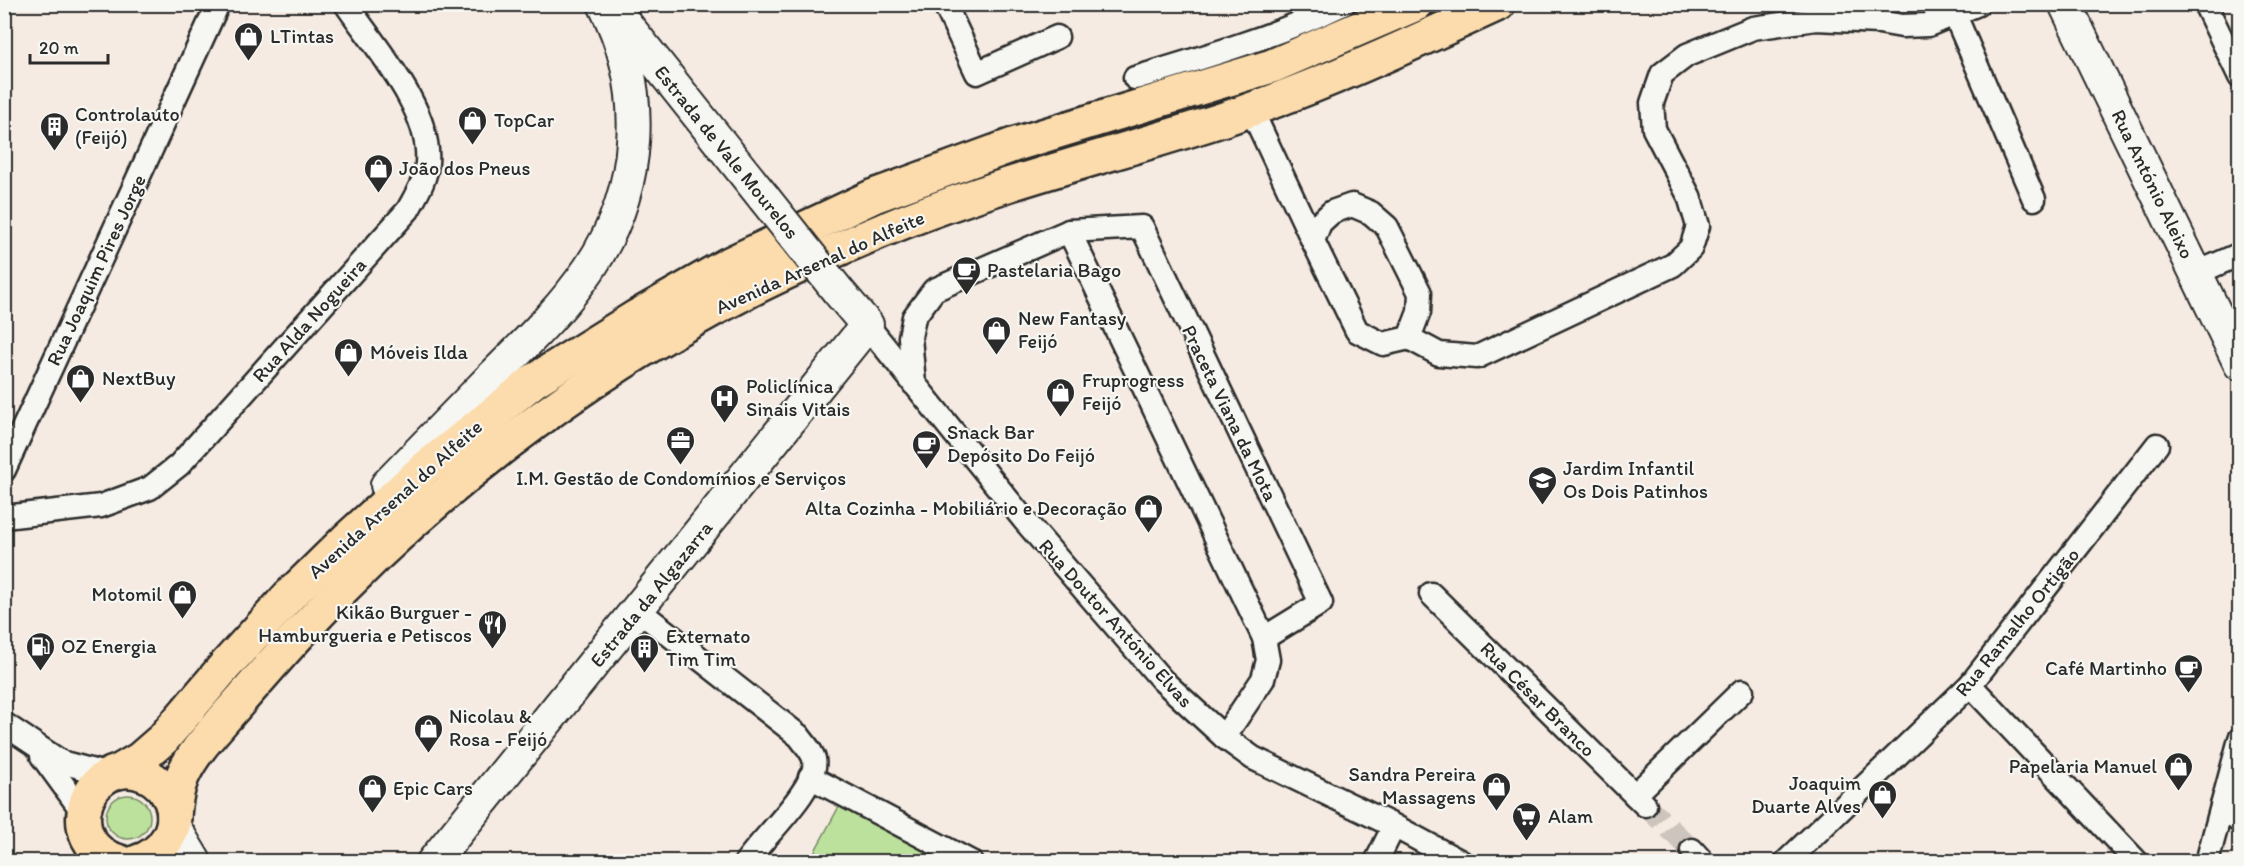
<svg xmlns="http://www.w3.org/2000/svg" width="2244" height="866" viewBox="0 0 2244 866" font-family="Itim,sans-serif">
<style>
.green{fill:#bce19c;stroke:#748664;stroke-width:1.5}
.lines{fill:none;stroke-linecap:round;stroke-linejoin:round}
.street-tunnel{stroke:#cdc5bd;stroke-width:22;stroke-dasharray:22 11;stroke-linecap:butt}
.street-casing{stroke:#2b2b2b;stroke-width:27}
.secondary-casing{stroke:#2b2b2b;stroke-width:36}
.primary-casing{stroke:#2b2b2b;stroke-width:38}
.street{stroke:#f6f6f2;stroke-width:22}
.secondary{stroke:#f6f6f2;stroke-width:32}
.primary{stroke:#fcdcac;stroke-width:33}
.secondary-bridge-casing{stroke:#2b2b2b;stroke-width:36;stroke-linecap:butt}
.secondary-bridge{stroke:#f6f6f2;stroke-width:32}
.labels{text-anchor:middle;stroke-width:4.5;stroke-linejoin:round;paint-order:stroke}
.poi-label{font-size:20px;fill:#2b2b2b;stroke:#f6f6f2;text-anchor:start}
.street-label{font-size:20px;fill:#2b2b2b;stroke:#f6f6f2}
</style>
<rect width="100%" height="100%" fill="#f5ebe2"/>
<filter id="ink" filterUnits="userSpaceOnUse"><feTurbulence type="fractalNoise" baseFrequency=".0167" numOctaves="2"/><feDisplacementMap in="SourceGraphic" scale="12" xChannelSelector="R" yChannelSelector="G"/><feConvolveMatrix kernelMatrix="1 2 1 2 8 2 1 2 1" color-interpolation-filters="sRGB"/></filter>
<g filter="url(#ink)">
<g class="green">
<circle cx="128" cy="817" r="22"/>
<polygon points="842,801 954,862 809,862"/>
</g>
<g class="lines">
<polyline class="street-tunnel" points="1645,805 1692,850"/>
<defs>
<g id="street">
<polyline points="948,4 947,9 977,73 1057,37"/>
<polyline points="2205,4 2240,77"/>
<polyline points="1955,15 2034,199"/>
<path d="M1135 78C1205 57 1276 36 1343 4"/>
<polyline points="1251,109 1313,241"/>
<polyline points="1069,231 1142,227 1321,603 1264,638"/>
<polyline points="2197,273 2240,254"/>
<polyline points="867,325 1025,521 1162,680 1224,737 1253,758 1394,826 1461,862"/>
<polyline points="1409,338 1419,312 1420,293 1387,227 1371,213 1352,205 1332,212 1320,223 1313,241 1357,331 1383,344 1409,338 1439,354 1477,357 1673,265 1691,248 1698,226 1689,196 1654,129 1652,103 1662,74 1687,55 1753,28 1816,19 1879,22 1902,26 1928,25 1978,4"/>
<polyline points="914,384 910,337 914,317 934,290 1069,231 1264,638 1268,660 1263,679 1224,737"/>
<polyline points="4,470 218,4"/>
<path d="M4 517 101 506 150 488 179 465 408 210C416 195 426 180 427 163 432 110 375 47 346 4"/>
<polyline points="1431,594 1645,805"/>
<path d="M638 610 799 736C803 742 812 751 814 759 820 786 762 838 746 862"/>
<polyline points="1970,685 2137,862"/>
<polyline points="4,724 61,762 109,775"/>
<polyline points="42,756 83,812"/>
<polyline points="810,777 971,862"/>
<polyline points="1635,795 1742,691"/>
<polyline points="2222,806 2240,822"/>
<polyline points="1692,850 1703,862"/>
<polyline points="1376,862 1394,826"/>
<polyline points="1786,862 1970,685 2157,445"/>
<polyline points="2207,862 2240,739"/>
</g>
<g id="secondary">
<polyline points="2065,4 2240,364"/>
<polyline points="620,17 764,198"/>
<path d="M387 485C422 449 457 413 492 377 526 343 562 309 589 269 643 189 648 89 604 4"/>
<polyline points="173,825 195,862"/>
<polyline points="433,862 867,325 838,291"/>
</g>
<g id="primary">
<polyline points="118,772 140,759 163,739 225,666 289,596 346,540 424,469 535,380 636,317 727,265 874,196 1016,144 1272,66 1416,4"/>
<path d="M174 816C175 802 177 789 182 777 193 752 213 732 230 712 253 686 275 660 299 634 426 497 576 379 742 294 794 267 849 244 903 222 1008 180 1117 154 1224 119 1318 87 1407 46 1498 4"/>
<path d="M120 862C54 845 87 750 146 775 157 780 166 790 171 801 181 828 163 854 137 862"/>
</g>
</defs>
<use href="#street" class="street-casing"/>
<use href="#secondary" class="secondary-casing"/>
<use href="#primary" class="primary-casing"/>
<use href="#street" class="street"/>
<use href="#secondary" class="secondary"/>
<use href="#primary" class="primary"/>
<defs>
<polyline id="secondary-bridge" points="764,198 838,291"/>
</defs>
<use href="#secondary-bridge" class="secondary-bridge-casing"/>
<use href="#secondary-bridge" class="secondary-bridge"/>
</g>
</g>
<defs>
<symbol id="shop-pin" viewBox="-11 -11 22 30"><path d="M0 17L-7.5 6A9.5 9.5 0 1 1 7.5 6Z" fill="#2b2b2b" stroke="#f6f6f2"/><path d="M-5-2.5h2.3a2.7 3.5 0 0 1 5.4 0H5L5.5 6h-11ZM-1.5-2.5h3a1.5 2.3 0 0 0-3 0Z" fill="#fff"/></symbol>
<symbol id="building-pin" viewBox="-11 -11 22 30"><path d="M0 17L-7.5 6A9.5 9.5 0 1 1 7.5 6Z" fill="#2b2b2b" stroke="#f6f6f2"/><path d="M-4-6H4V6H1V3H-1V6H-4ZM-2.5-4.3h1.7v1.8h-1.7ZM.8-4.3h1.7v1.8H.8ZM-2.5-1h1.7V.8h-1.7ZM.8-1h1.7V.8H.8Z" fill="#fff"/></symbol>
<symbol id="cafe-pin" viewBox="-11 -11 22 30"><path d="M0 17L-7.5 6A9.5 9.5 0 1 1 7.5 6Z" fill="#2b2b2b" stroke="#f6f6f2"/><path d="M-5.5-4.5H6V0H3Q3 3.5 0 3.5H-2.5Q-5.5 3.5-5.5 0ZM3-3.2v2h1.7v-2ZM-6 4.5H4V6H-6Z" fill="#fff"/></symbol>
<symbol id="hospital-pin" viewBox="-11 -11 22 30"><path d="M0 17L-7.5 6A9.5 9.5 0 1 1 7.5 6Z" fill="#2b2b2b" stroke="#f6f6f2"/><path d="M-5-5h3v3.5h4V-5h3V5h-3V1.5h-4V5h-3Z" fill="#fff"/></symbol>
<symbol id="office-pin" viewBox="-11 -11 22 30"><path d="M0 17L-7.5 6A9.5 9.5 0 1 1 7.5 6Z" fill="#2b2b2b" stroke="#f6f6f2"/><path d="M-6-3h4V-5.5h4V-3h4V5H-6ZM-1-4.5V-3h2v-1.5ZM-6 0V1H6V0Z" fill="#fff"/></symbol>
<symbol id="school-pin" viewBox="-11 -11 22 30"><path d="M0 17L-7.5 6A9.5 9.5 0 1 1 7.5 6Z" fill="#2b2b2b" stroke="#f6f6f2"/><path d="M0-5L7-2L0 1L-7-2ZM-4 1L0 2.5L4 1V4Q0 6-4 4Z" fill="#fff"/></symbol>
<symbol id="restaurant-pin" viewBox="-11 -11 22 30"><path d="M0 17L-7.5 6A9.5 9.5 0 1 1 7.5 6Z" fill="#2b2b2b" stroke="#f6f6f2"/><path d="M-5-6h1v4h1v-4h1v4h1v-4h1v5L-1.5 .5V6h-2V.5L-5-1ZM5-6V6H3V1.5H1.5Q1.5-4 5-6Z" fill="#fff"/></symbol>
<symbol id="fuel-pin" viewBox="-11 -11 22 30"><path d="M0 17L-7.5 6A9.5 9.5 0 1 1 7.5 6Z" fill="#2b2b2b" stroke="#f6f6f2"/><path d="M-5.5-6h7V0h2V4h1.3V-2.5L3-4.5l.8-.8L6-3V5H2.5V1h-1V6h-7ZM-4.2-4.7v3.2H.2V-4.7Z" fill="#fff"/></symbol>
<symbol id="supermarket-pin" viewBox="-11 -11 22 30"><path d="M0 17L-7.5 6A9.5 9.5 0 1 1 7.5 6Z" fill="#2b2b2b" stroke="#f6f6f2"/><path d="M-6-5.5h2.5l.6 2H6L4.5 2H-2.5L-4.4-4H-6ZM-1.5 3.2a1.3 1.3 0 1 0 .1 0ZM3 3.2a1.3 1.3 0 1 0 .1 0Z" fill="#fff"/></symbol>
</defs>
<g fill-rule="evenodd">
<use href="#shop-pin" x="232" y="20" width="33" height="45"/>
<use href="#shop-pin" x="456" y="104" width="33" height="45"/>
<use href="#building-pin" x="38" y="110" width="33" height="45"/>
<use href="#shop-pin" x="362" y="152" width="33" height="45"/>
<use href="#cafe-pin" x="950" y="254" width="33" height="45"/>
<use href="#shop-pin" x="980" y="314" width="33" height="45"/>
<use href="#shop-pin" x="332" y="336" width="33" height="45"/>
<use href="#shop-pin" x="64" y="362" width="33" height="45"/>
<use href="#shop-pin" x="1044" y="376" width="33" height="45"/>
<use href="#hospital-pin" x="708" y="382" width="33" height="45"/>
<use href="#office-pin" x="664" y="424" width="33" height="45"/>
<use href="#cafe-pin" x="910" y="428" width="33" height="45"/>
<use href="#school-pin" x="1526" y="464" width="33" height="45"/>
<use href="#shop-pin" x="1132" y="492" width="33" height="45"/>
<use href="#shop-pin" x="166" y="578" width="33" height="45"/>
<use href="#restaurant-pin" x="476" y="608" width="33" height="45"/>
<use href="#fuel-pin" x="24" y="630" width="33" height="45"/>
<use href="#building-pin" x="628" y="632" width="33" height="45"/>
<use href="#cafe-pin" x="2172" y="652" width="33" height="45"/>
<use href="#shop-pin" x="412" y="712" width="33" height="45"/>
<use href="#shop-pin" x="2162" y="750" width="33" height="45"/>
<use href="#shop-pin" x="1480" y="770" width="33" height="45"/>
<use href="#shop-pin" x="356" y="772" width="33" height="45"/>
<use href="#shop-pin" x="1866" y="778" width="33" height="45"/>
<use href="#supermarket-pin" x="1510" y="800" width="33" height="45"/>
</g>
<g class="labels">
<g class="poi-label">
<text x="270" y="43">LTintas</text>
<text x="75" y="121">Controlauto<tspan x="75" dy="23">(Feijó)</tspan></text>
<text x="494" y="127">TopCar</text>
<text x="399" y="175">João dos Pneus</text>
<text x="987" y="277">Pastelaria Bago</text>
<text x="1018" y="325">New Fantasy<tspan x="1018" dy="23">Feijó</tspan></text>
<text x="370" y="359">Móveis Ilda</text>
<text x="102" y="385">NextBuy</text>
<text x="1082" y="387">Fruprogress<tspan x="1082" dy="23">Feijó</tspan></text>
<text x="746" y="393">Policlínica<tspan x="746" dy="23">Sinais Vitais</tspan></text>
<text x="947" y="439">Snack Bar<tspan x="947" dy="23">Depósito Do Feijó</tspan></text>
<text x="1563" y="475">Jardim Infantil<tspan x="1563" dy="23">Os Dois Patinhos</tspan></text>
<text x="681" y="485" text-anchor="middle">I.M. Gestão de Condomínios e Serviços</text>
<text x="1127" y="515" text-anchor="end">Alta Cozinha - Mobiliário e Decoração</text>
<text x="162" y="601" text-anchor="end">Motomil</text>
<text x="472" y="619" text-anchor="end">Kikão Burguer -<tspan x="472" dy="23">Hamburgueria e Petiscos</tspan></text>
<text x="666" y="643">Externato<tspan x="666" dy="23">Tim Tim</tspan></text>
<text x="61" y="653">OZ Energia</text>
<text x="2167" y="675" text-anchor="end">Café Martinho</text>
<text x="449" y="723">Nicolau &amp;<tspan x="449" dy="23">Rosa - Feijó</tspan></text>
<text x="2157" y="773" text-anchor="end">Papelaria Manuel</text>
<text x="1476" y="781" text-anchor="end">Sandra Pereira<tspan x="1476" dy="23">Massagens</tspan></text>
<text x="1861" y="790" text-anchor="end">Joaquim<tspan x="1861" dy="23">Duarte Alves</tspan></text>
<text x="393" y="795">Epic Cars</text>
<text x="1548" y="823">Alam</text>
</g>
<g class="street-label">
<text transform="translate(727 152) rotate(51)" y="7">Estrada de Vale Mourelos</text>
<text transform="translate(2153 184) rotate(64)" y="7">Rua António Aleixo</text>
<text transform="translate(820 262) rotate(-24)" y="7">Avenida Arsenal do Alfeite</text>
<text transform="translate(96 270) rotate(-65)" y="7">Rua Joaquim Pires Jorge</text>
<text transform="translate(309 320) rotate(-48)" y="7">Rua Alda Nogueira</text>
<text transform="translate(1230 413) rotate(64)" y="7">Praceta Viana da Mota</text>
<text transform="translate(395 499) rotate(-42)" y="7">Avenida Arsenal do Alfeite</text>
<text transform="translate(651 594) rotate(-51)" y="7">Estrada da Algazarra</text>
<text transform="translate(2017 622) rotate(-51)" y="7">Rua Ramalho Ortigão</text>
<text transform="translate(1116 623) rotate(48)" y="7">Rua Doutor António Elvas</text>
<text transform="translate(1538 699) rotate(45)" y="7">Rua César Branco</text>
</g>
</g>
<rect width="2244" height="866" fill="none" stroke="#f6f6f2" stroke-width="24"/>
<rect x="12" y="12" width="2220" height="842" fill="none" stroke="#2b2b2b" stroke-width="2" filter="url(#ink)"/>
<path d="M30 54v9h78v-9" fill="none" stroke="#2b2b2b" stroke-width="3"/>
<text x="39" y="54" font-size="18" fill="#2b2b2b" stroke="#f6f6f2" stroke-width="4.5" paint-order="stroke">20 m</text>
</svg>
